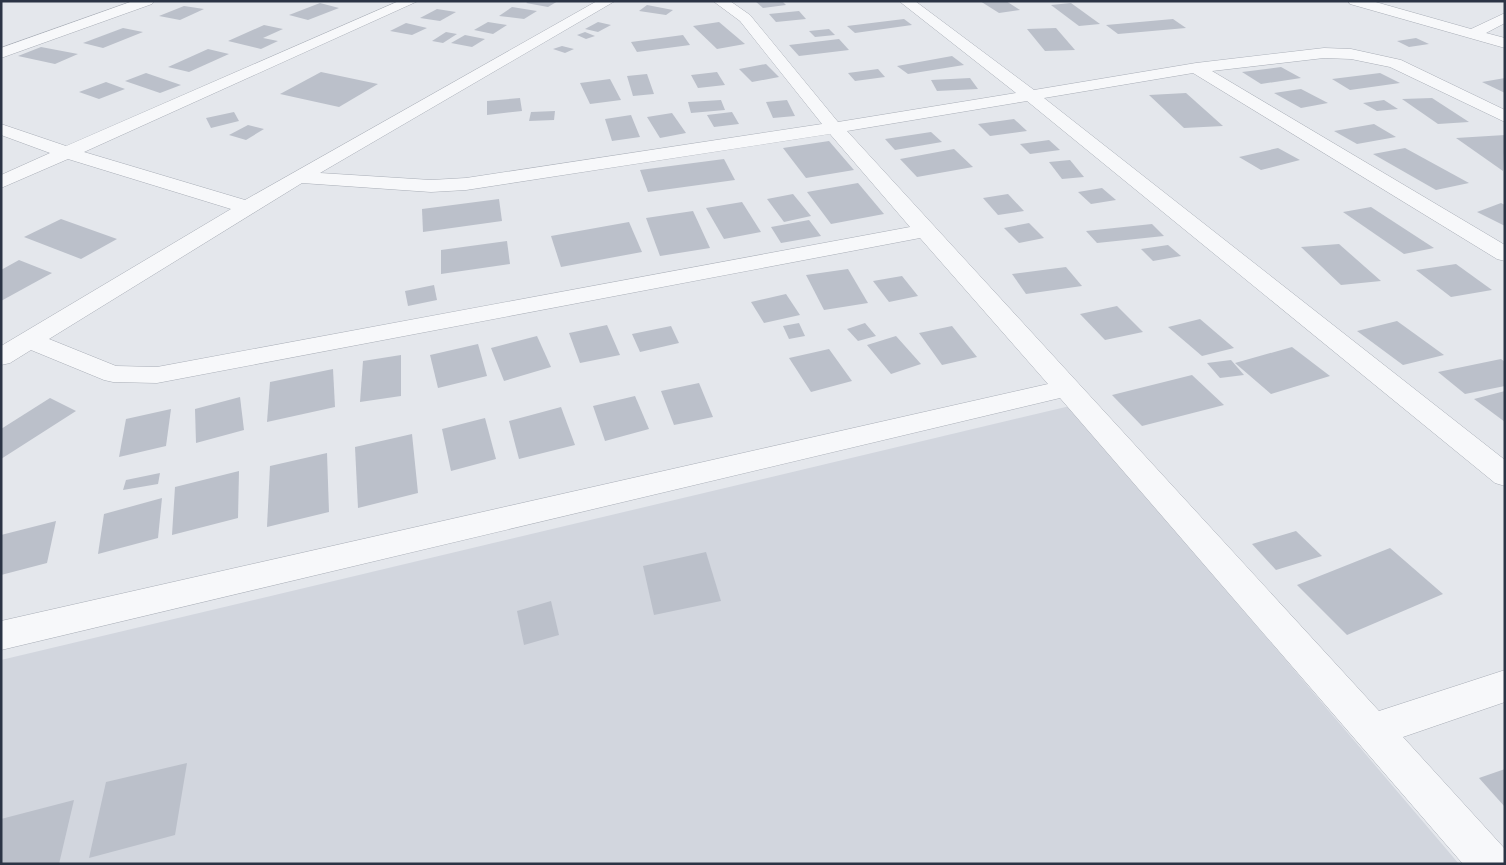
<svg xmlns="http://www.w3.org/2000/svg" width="1506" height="865" viewBox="0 0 1506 865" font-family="'DejaVu Sans',sans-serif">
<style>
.built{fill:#d2d6de}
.building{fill:#bbc0ca}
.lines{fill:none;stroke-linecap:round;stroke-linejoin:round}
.street-casing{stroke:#a9aeb7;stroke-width:1}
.street{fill:#f7f8fa;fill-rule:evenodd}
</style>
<rect width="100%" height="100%" fill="#e4e7ec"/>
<polygon class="built" points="1070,406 1459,864 1,864 1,660"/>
<g class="building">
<polygon points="529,1 558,1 548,7 526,3"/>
<polygon points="755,1 782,1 786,5 763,8"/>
<polygon points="980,1 1006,1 1020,10 999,13"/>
<polygon points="320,3 339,8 308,20 289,15"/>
<polygon points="1071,3 1100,24 1079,26 1051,5"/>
<polygon points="647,5 673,10 666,15 639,11"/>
<polygon points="184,6 204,9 180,20 159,16"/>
<polygon points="512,7 537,11 524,19 499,16"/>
<polygon points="437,9 456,12 440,21 420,18"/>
<polygon points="799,11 806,19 776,22 769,14"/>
<polygon points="904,19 912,25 855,33 847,26"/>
<polygon points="1173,19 1186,28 1118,34 1106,25"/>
<polygon points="488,22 507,25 493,34 474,30"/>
<polygon points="598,22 611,25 598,32 585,29"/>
<polygon points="719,22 745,44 717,49 693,26"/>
<polygon points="406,23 427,28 412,35 390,31"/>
<polygon points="264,25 283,29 263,38 278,41 261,49 228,41"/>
<polygon points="123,28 143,32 103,48 83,43"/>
<polygon points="1056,28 1075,50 1045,51 1027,29"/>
<polygon points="829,29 835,35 815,37 809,31"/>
<polygon points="446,32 457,34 443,43 432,41"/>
<polygon points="585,32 595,36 586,39 577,35"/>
<polygon points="465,35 485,39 472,47 451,43"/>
<polygon points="683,35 690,45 637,52 631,42"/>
<polygon points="1416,38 1429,44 1409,47 1397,41"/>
<polygon points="839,39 849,50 799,56 789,45"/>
<polygon points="562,46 574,49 565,53 553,49"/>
<polygon points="41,47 78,54 55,64 18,56"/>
<polygon points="208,49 229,54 189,72 168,67"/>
<polygon points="952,56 964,65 908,74 897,66"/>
<polygon points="766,64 779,77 752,82 739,69"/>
<polygon points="1281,67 1301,78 1261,84 1242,72"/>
<polygon points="878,69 885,77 855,81 848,73"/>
<polygon points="321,72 378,84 339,107 280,94"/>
<polygon points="717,72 725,85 698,88 691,75"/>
<polygon points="146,73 181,85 160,93 125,81"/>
<polygon points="1380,73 1400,83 1350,90 1332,79"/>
<polygon points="647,74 654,94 633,96 627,76"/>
<polygon points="970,78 978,89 937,91 931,80"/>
<polygon points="1505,78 1505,93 1482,82"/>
<polygon points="610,79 621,100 590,104 580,83"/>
<polygon points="106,82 125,89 99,99 79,92"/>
<polygon points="1301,89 1328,103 1301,108 1274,93"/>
<polygon points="1186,93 1223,126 1184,128 1149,95"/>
<polygon points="520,98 522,111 487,115 487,101"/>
<polygon points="1432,98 1469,122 1438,124 1402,99"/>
<polygon points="721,100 725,110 691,113 688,102"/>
<polygon points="787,100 795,116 773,118 766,102"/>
<polygon points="1384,100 1398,109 1377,111 1363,103"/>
<polygon points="555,111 554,120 529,121 531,112"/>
<polygon points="234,112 239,121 211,128 206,118"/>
<polygon points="732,112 739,124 714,127 707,115"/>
<polygon points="672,113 686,133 660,138 647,117"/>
<polygon points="631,115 640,137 612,141 605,119"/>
<polygon points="1014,119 1027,131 990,136 978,124"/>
<polygon points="1374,124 1396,137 1357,144 1334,131"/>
<polygon points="248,125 264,129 246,140 229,135"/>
<polygon points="931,132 942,142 895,150 885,139"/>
<polygon points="1505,135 1503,171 1456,138"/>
<polygon points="1049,140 1060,150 1030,154 1020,144"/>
<polygon points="829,141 854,170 806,178 783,148"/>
<polygon points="1278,148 1300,160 1261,170 1239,157"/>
<polygon points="1405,148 1469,183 1436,190 1373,154"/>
<polygon points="954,149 973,167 917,177 900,159"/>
<polygon points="724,159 735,180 648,192 640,170"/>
<polygon points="1070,160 1084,177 1062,179 1049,162"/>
<polygon points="858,183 884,214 831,224 807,192"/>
<polygon points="1102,188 1116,200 1091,204 1078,192"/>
<polygon points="793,194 811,216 784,222 767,199"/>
<polygon points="1008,194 1024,211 998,215 983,198"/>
<polygon points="499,199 502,221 423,232 422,209"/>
<polygon points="742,202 761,232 724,239 706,208"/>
<polygon points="1501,203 1505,205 1505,226 1477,212"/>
<polygon points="1371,207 1434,248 1404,254 1343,212"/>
<polygon points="693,211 710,248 660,256 646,218"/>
<polygon points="61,219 117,239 81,259 24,237"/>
<polygon points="809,220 821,236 781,243 771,227"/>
<polygon points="629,222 642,252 561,267 551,236"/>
<polygon points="1029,223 1044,238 1019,243 1004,228"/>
<polygon points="1152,224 1164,236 1097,243 1086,231"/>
<polygon points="507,241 510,264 441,274 441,250"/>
<polygon points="1339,244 1381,281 1341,285 1301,247"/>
<polygon points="1168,245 1181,256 1153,261 1141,249"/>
<polygon points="19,260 52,273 1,301 1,270"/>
<polygon points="1456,264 1492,290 1451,297 1416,270"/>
<polygon points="1066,267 1082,286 1026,294 1012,274"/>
<polygon points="848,269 868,303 824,310 806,275"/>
<polygon points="902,276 918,296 889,302 873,281"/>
<polygon points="434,285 437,300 408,306 405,291"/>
<polygon points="786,294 800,315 764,323 751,302"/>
<polygon points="1117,306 1143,332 1105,340 1080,314"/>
<polygon points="1200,319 1234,348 1202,356 1168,327"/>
<polygon points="1397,321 1444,355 1403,365 1357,331"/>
<polygon points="799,323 805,336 789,339 783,326"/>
<polygon points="865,323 876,336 858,341 847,329"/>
<polygon points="607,325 620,355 580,363 569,333"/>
<polygon points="671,326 679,343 640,352 632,334"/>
<polygon points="952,326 977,357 942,365 919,333"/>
<polygon points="537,336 551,367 504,381 491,348"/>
<polygon points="896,336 921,364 891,374 867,345"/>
<polygon points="478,344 487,376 438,388 430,355"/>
<polygon points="1292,347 1330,376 1271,394 1235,363"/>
<polygon points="829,349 852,381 811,392 789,358"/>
<polygon points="401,355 401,396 360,402 363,361"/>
<polygon points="1501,359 1505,362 1505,386 1465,394 1438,372"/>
<polygon points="1231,360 1244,375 1220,378 1207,363"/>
<polygon points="333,369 335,407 267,422 270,382"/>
<polygon points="1192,375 1224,405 1142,426 1112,395"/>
<polygon points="699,383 713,417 674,425 661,391"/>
<polygon points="1505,391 1505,422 1474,399"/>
<polygon points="635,396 649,429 605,441 593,406"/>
<polygon points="240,397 244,430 196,443 195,409"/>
<polygon points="50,398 76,411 1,459 1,429"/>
<polygon points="561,407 575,445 519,459 509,421"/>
<polygon points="171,409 166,446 119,457 126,419"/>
<polygon points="485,418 496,459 451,471 442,429"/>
<polygon points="412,434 418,493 358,508 355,447"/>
<polygon points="327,453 329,512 267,527 270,466"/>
<polygon points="239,471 238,518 172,535 175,487"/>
<polygon points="160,473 158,484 123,490 126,480"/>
<polygon points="162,498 158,538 98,554 104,514"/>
<polygon points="56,521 47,563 1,575 1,535"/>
<polygon points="1296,531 1322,556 1276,570 1252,544"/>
<polygon points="1390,548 1443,594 1347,635 1297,585"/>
<polygon points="706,552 721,601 654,615 643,566"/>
<polygon points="551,601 559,635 524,645 517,611"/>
<polygon points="187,763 175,835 89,858 106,782"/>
<polygon points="1505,769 1505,807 1479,778"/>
<polygon points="74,800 59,864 1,864 1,819"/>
</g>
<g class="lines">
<defs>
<g id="street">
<polygon points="133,1 154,1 152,4 1,58 1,48"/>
<path d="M399 1H418L84 152 245 200 597 1H615L320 173 431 180 466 178 822 124 740 21 713 1H730L750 15 838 122 1016 93 899 1H915L1034 90 1196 63 1324 48 1351 49 1401 60 1505 110V122L1390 67 1351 59 1324 58 1212 71 1505 245V261L1497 259 1193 73 1044 98 1505 460V486L1495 483 1027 101 847 131 1379 711 1505 670V702L1403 737 1505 849V864H1463L1060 398 1 650V621L1048 384 920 238 157 383 113 382 104 380 31 350 10 363 1 365V346L231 209 68 159 1 188V175L50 153 1 135V124L66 146ZM830 134 910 227 157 367 116 366 49 339 302 183 431 192 466 190Z"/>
<polygon points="1348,1 1372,1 1471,29 1505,13 1505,23 1486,33 1505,38 1505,48 1350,4"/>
</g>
</defs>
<use href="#street" class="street-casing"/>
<use href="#street" class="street"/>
</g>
<rect width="1506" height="865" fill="none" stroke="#2b3445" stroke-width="5"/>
</svg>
